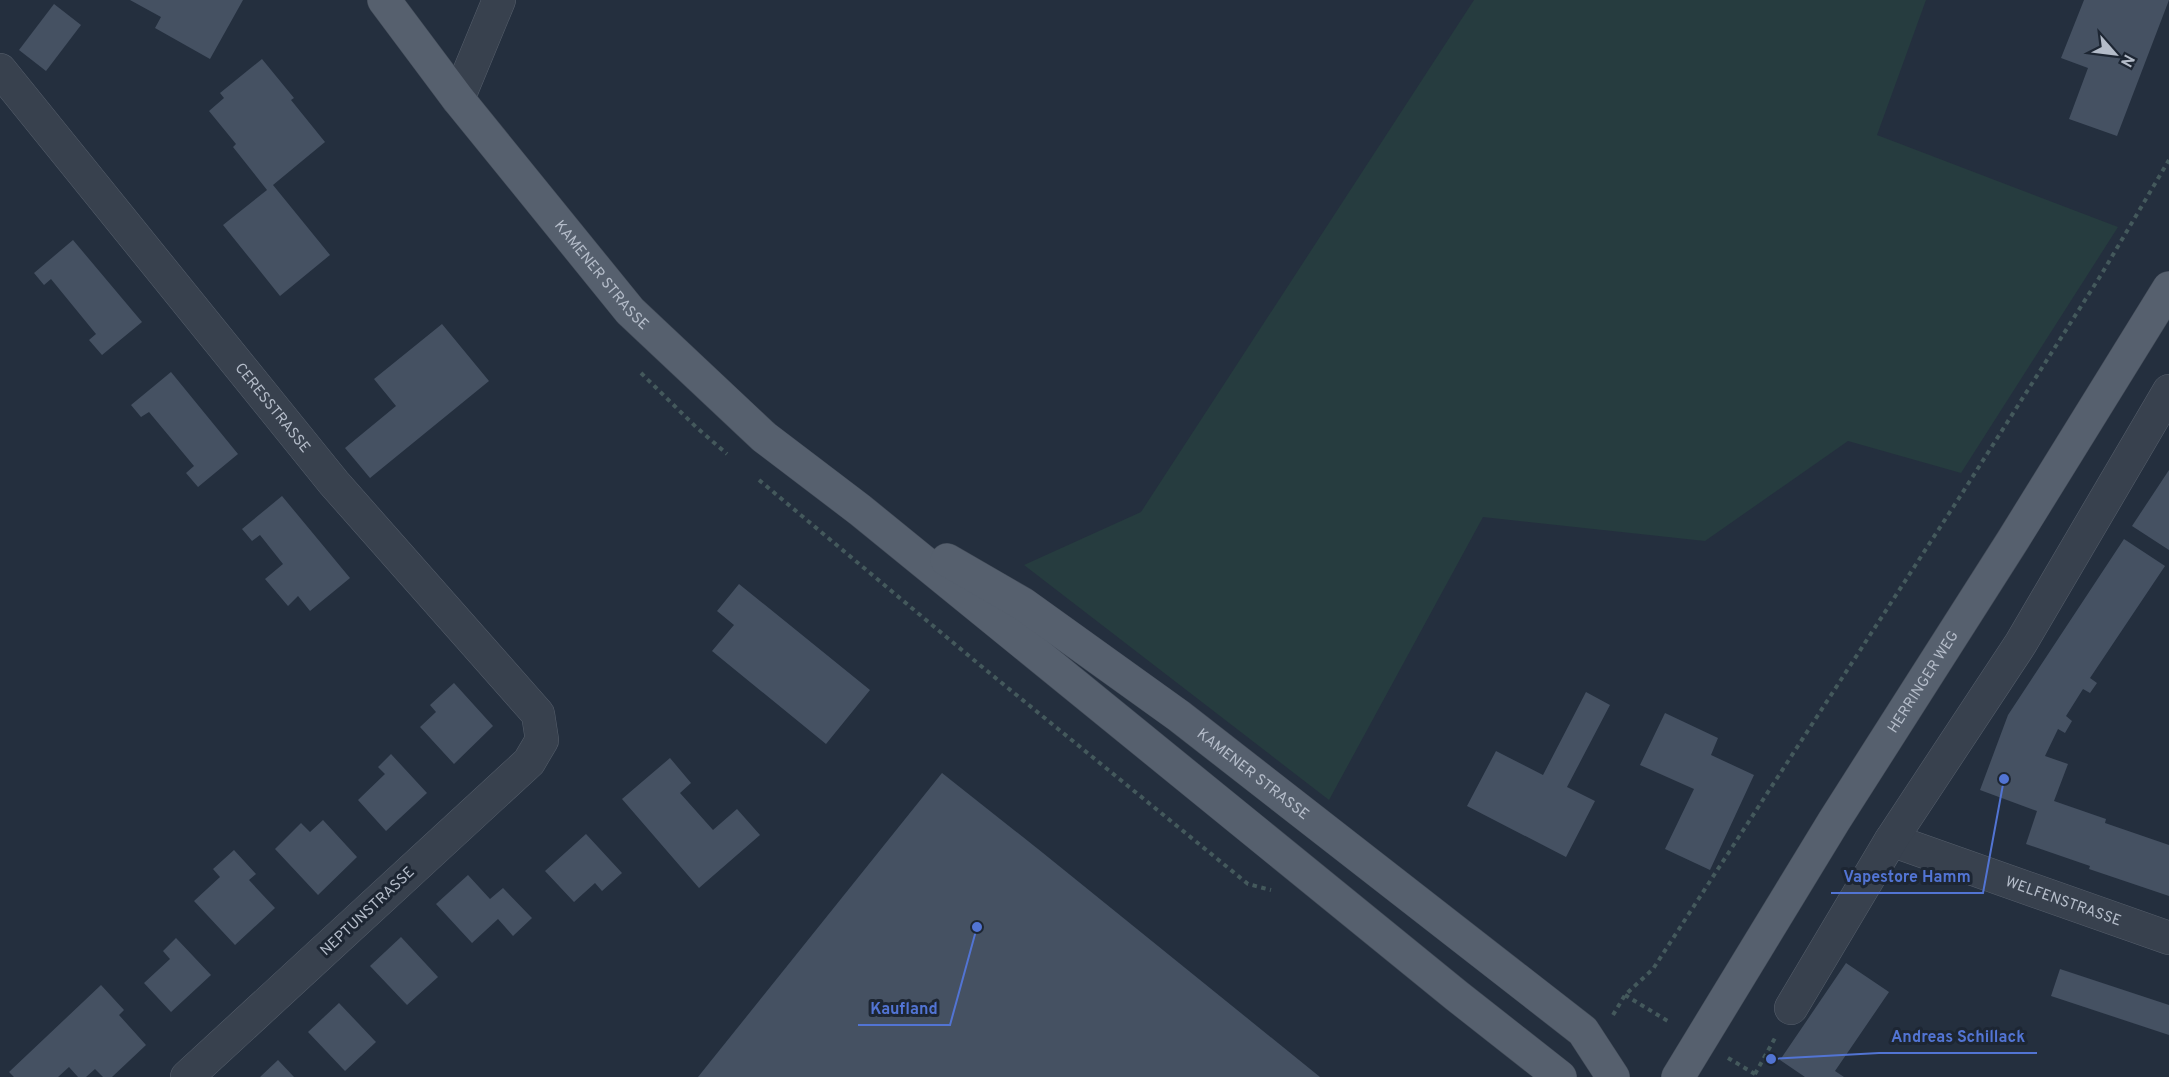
<svg xmlns="http://www.w3.org/2000/svg" width="2169" height="1077" viewBox="0 0 2169 1077" font-family="Overpass,sans-serif">
<style>
.green{fill:#263c3f}
.building{fill:#455162}
.lines{fill:none;stroke-linecap:round;stroke-linejoin:round}
.minor-casing{stroke:#565f6c;stroke-width:34}
.major-casing{stroke:#414a57;stroke-width:34}
.path{stroke:#44595c;stroke-width:4;stroke-dasharray:4.5 4.5;stroke-linecap:butt}
.minor{stroke:#38414e;stroke-width:33}
.major{stroke:#56606e;stroke-width:33}
.labels{text-anchor:middle;stroke-width:6;stroke-linejoin:round;paint-order:stroke}
.street-label{font-size:15px;fill:#b4bcc9;stroke:#1d2633}
.leader{fill:none;stroke:#5274d3;stroke-width:2}
.callout-dot{fill:#5274d3;stroke:#1d2633;stroke-width:2}
.callout-label{font-size:16px;text-anchor:middle;font-weight:bold;fill:#5274d3;stroke:#1d2633;stroke-width:6;stroke-linejoin:round;paint-order:stroke}
</style>
<rect width="100%" height="100%" fill="#242f3e"/>
<polygon class="green" points="1474,0 1926,0 1877,135 2118,227 1961,473 1848,441 1705,541 1483,517 1329,800 1024,565 1141,512"/>
<g class="building">
<polygon points="130,0 243,0 210,59 155,28 161,17"/>
<polygon points="2084,0 2169,0 2117,136 2069,119 2088,68 2061,58"/>
<polygon points="54,4 81,25 46,71 19,50"/>
<polygon points="262,59 294,98 291,100 325,142 273,185 330,255 280,296 223,225 267,190 233,147 236,144 209,111 224,98 220,93"/>
<polygon points="73,240 142,322 102,355 89,340 96,334 51,279 44,285 34,273"/>
<polygon points="442,324 489,381 370,478 345,448 396,406 374,379"/>
<polygon points="171,372 238,454 198,487 186,473 194,466 149,412 141,417 131,405"/>
<polygon points="2169,470 2169,550 2132,526"/>
<polygon points="282,496 350,578 310,611 298,596 288,606 265,579 283,564 260,535 252,541 242,529"/>
<polygon points="2124,539 2165,566 2090,678 2097,683 2090,693 2083,689 2066,716 2072,721 2065,733 2058,729 2045,756 2068,764 2054,801 2106,819 2105,823 2169,845 2169,896 2089,869 2090,866 2026,844 2037,811 1980,790 2008,715"/>
<polygon points="739,584 870,690 826,744 712,651 734,625 717,611"/>
<polygon points="454,683 493,726 454,764 420,727 436,712 430,705"/>
<polygon points="1586,692 1610,705 1567,787 1595,801 1566,857 1467,806 1496,751 1543,775"/>
<polygon points="1665,713 1718,738 1711,755 1754,775 1710,870 1665,849 1694,789 1640,765"/>
<polygon points="391,754 427,793 386,831 358,800 385,774 378,767"/>
<polygon points="670,758 691,783 680,793 713,830 737,809 760,835 699,888 622,799"/>
<polygon points="942,773 1043,853 1320,1077 698,1077"/>
<polygon points="323,820 357,857 318,895 275,849 301,823 310,832"/>
<polygon points="586,834 622,873 602,891 595,883 574,902 545,871"/>
<polygon points="234,850 256,874 249,880 275,908 235,945 194,901 220,877 213,869"/>
<polygon points="468,875 490,899 503,888 532,918 513,936 498,919 472,943 436,904"/>
<polygon points="401,937 438,977 407,1005 370,966"/>
<polygon points="176,938 211,975 171,1012 144,983 170,959 163,951"/>
<polygon points="1846,963 1889,992 1835,1071 1844,1077 1805,1077 1780,1060"/>
<polygon points="2060,969 2169,1005 2169,1035 2051,996"/>
<polygon points="101,985 124,1010 119,1015 146,1045 112,1077 103,1077 95,1069 86,1077 78,1077 69,1067 58,1077 14,1077 9,1072"/>
<polygon points="339,1003 376,1042 345,1071 308,1032"/>
<polygon points="278,1060 294,1077 260,1077"/>
</g>
<g class="lines">
<defs>
<g id="minor">
<path id="s1" d="M0 70 334 483 538 714 542 740 529 762 187 1077"/>
<polyline points="458,99 499,0"/>
<path id="s2" d="M1891 840 2169 938"/>
<polyline points="1791,1008 1891,840 2021,643 2169,391"/>
</g>
<g id="major">
<path id="s3" d="M384 0 458 99 630 311 764 437 860 510 1457 996 1560 1077"/>
<path id="s4" d="M947 560 1023 604 1179 716 1583 1031 1613 1077"/>
<path id="s5" d="M1678 1077 1834 821 2013 540 2169 288"/>
</g>
</defs>
<use href="#minor" class="minor-casing"/>
<use href="#major" class="major-casing"/>
<g class="path">
<polyline points="641,373 696,427 727,454"/>
<polyline points="759,480 981,666 1248,884 1271,890"/>
<polyline points="1625,995 1671,1023"/>
<polyline points="1613,1015 1625,995 1653,969 1961,495 2101,275 2169,160"/>
<polyline points="1728,1058 1755,1074 1754,1077"/>
<polyline points="1755,1074 1775,1038"/>
</g>
<use href="#minor" class="minor"/>
<use href="#major" class="major"/>
</g>
<g class="labels">
<g class="street-label">
<text dy="5" stroke="none"><textPath href="#s3" startOffset="351">KAMENER STRASSE</textPath></text>
<text dy="5" stroke="none"><textPath href="#s1" startOffset="434">CERESSTRASSE</textPath></text>
<text dy="5" stroke="none"><textPath href="#s5" startOffset="465">HERRINGER WEG</textPath></text>
<text dy="5" stroke="none"><textPath href="#s4" startOffset="374">KAMENER STRASSE</textPath></text>
<text dy="5" stroke="none"><textPath href="#s2" startOffset="183">WELFENSTRASSE</textPath></text>
<text transform="translate(367 911) rotate(-43)" y="5">NEPTUNSTRASSE</text>
</g>
</g>
<path class="leader" d="M2004 779L1983 893H1831M977 927L950 1025H858M1771 1059L1879 1053H2037"/>
<g class="callout-dot">
<circle cx="2004" cy="779" r="6"/>
<circle cx="977" cy="927" r="6"/>
<circle cx="1771" cy="1059" r="6"/>
</g>
<g class="callout-label">
<text x="1907" y="882">Vapestore Hamm</text>
<text x="904" y="1014">Kaufland</text>
<text x="1958" y="1042">Andreas Schillack</text>
</g>
<g transform="translate(2115 54) rotate(118)" stroke="#1d2633" stroke-width="4.5" paint-order="stroke">
<path d="M0-4.5L10 22L0 15L-10 22Z" fill="#b4bcc9"/>
<text y="-9" font-size="16" font-weight="bold" text-anchor="middle" fill="#b4bcc9">N</text>
</g>
</svg>
